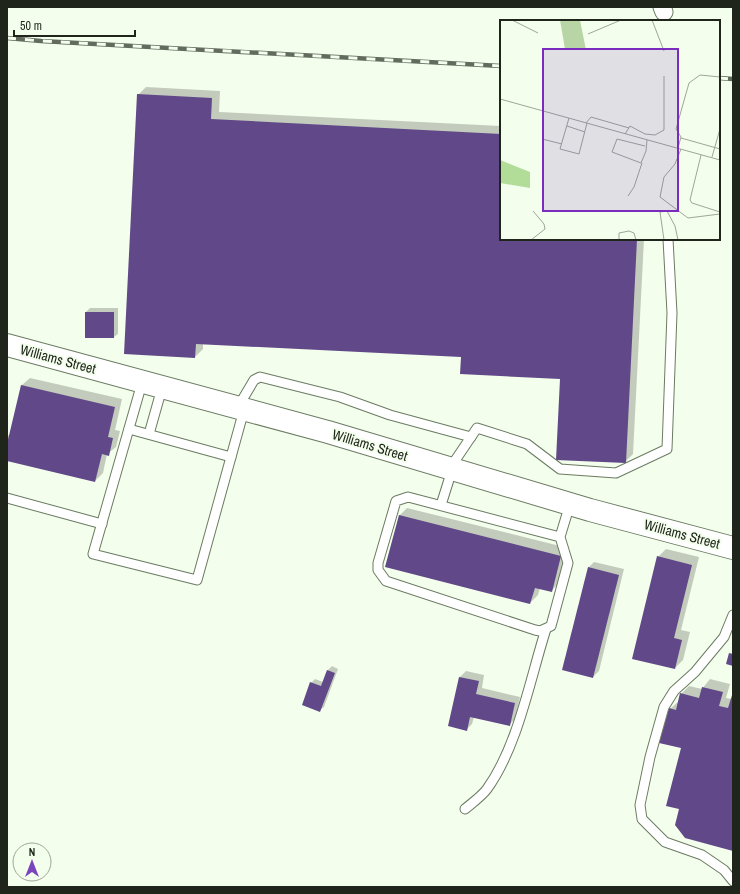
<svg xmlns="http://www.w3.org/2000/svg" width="740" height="894" viewBox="0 0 740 894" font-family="'Archivo Narrow',sans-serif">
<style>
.shadow{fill:#0003}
.building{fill:#614888}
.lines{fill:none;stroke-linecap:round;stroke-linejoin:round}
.lane-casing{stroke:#6b7b62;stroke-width:11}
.street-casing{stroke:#6b7b62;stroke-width:19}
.secondary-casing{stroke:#6b7b62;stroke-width:24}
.lane{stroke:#fff;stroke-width:9}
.street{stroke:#fff;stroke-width:17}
.secondary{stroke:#fff;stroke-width:22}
.rail-casing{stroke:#636a5e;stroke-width:4.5}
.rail{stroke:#f3feec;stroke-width:3;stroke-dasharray:9;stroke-linecap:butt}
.labels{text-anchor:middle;stroke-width:4;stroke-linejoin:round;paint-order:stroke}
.street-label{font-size:14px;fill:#1f251b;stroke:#f3feec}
.inset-road{fill:none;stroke:#9ea798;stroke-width:1}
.view{fill:#7b2cbf;fill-opacity:0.15;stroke:#7b2cbf;stroke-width:2}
.inset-edge{fill:none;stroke:#1f251b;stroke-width:2}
</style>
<rect width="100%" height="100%" fill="#f3feec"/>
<g class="shadow">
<polygon points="146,87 220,91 219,112 501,126 501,239 644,239 633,454 625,462 561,378 462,356 203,343 203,349 195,357 138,95"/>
<polygon points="90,308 118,308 118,334 114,337 86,312"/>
<polygon points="30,378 122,399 115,430 120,431 116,447 107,454 103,473 95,481 7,460 7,435 10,436 22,385"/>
<polygon points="407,508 568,548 559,583 551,591 540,588 538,595 530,603 399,516"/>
<polygon points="666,549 699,557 681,630 690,632 683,660 675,668 658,557"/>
<polygon points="594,562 624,569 599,671 593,677 588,568"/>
<polygon points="332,666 338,669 324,707 320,710 311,683 315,679 323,682 328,670"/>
<polygon points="466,671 484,675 482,688 520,697 515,719 509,725 474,717 472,724 466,730 460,677"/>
<polygon points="710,679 730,684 726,698 732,699 733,694 733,850 681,808 682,748 670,709 679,701 681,694 689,686 702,689"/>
</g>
<g class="building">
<polygon points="137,94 212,98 211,119 501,134 501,239 637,239 626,463 556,460 560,379 460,374 461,357 196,344 195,358 124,354"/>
<rect x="85" y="312" width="29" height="26"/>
<polygon points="21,385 115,407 108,437 113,438 109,456 102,454 95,482 7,461 7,444"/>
<polygon points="399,515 561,556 552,592 535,588 530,604 385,567"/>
<polygon points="657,556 692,565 674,638 682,640 675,669 632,659"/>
<polygon points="588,567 619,575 593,678 562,670"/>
<polygon points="729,653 733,654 733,666 726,664"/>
<polygon points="327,670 335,673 320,712 302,705 310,682 321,686"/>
<polygon points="459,677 479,681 476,694 515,703 510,726 470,717 467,731 448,726"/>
<polygon points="702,687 723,692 719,706 728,708 733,692 733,851 685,838 675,825 679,809 666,806 681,748 659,743 669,708 676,710 680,693 699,698"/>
</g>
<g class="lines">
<defs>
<g id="lane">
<polyline points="142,383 93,554 197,580 244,410"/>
<polyline points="238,407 254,380 260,377 340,397 390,415 471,437"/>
<polyline points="129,429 231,457"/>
<polyline points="149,434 162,388"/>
<polyline points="450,468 477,428 527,444 560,469 616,473 667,449 672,313 668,239"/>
<polyline points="7,498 102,524"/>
<polyline points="441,505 452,470"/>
<polyline points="560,537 408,497 396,501 378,563 378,570 386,581 535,630 540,631 551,626 568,563 560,537 570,504"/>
<polyline points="733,615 724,637 695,672 674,691 664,707 650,757 640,805 642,819 665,842 702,855 724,870 733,881"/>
<path d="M465 809C472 803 482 796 487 789 518 746 530 679 546 629"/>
</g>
<polyline id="street" points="662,7 664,12"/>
<polyline id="secondary" points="7,345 328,432 590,510 733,548"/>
</defs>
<use href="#lane" class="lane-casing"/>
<use href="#street" class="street-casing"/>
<use href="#secondary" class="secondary-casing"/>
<use href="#lane" class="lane"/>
<use href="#street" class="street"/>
<use href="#secondary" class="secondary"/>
<defs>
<g id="rail">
<polyline points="7,38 41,41 501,66"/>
<polyline points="719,78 733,79"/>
</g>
</defs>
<use href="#rail" class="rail-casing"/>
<use href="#rail" class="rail"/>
</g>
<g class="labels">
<g class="street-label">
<text transform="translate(58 359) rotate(15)" y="5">Williams Street</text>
<text transform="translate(370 445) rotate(17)" y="5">Williams Street</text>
<text transform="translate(682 534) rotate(15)" y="5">Williams Street</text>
</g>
</g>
<g transform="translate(500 20)">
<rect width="220" height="220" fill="#f3feec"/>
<path d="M60 0H80L86 30 65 29Z" fill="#b8d6a5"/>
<path d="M0 140 30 152V168L0 163Z" fill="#b2dd98"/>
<path class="inset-road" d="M12 0 38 13M152 0 164 31M88 14 121 0M0 79 220 140M69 98 60 129 79 134 87 103M86 103 91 97 129 108M67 106 85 112M125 114 130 106 145 114 155 115 164 110V56M181 118 220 129M42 119 62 124M145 126 117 119 112 132 141 143 146 131 147 120M178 128 181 117 176 109 189 63 200 55 220 57M181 129 175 144 164 157 160 177 188 198 220 194M201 135 190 180 192 183 220 192M212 137 220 109M128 176 134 167 142 143M31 220 45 209 44 204 33 191M119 220V213L129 211 134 213 136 220M164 220 160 192 167 191 175 206 178 220"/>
<path class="view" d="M43 29H178V191H43Z"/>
<rect width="220" height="220" class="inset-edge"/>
</g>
<rect width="740" height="894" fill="none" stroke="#1f251b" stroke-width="16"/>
<g transform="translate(32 862)"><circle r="19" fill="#f3feec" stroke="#9ea798"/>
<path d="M0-3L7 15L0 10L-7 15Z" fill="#7a46bd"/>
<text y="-6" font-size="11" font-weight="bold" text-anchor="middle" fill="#1f251b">N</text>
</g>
<path d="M14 30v6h121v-6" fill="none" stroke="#1f251b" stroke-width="2"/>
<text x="20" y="30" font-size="12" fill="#1f251b" stroke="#f3feec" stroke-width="3" paint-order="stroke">50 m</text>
</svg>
